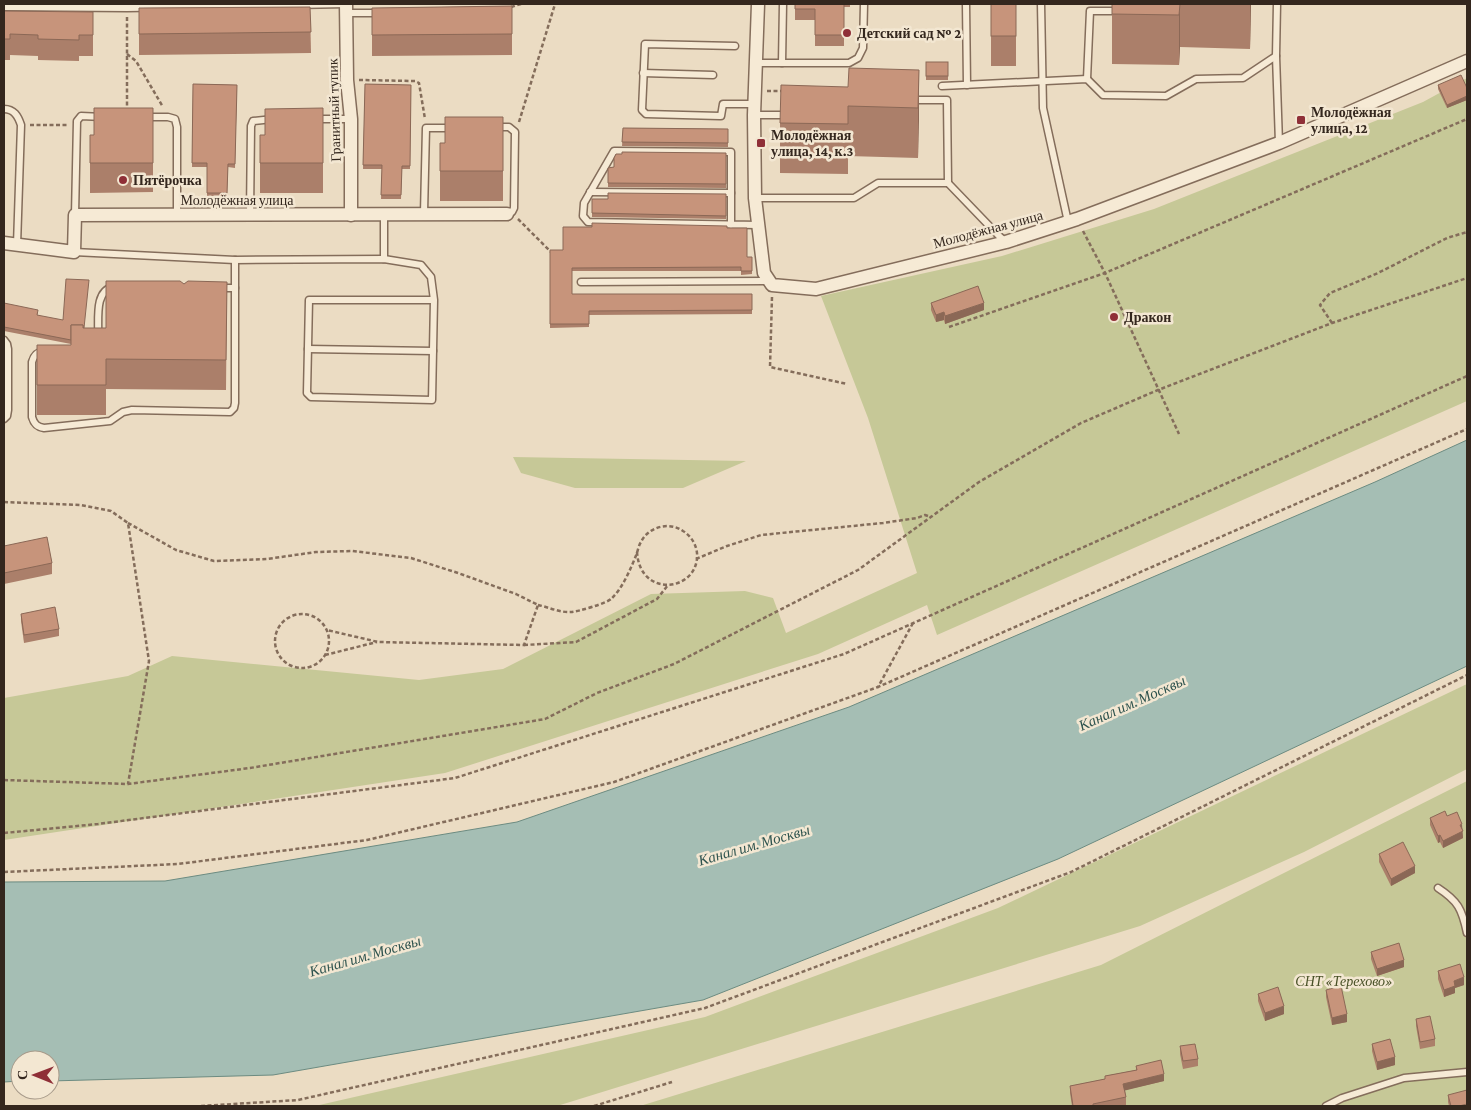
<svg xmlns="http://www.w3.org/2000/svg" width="1471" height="1110" viewBox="0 0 1471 1110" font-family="'Crimson Pro',serif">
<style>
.green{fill:#c6c897}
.water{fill:#a5beb4;stroke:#6c8b81}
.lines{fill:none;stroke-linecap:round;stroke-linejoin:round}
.lane-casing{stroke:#846d5b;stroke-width:9}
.street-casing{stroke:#846d5b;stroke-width:15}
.path{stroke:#846d5b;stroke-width:2.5;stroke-dasharray:4 2.5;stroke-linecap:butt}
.lane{stroke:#f6ead5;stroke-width:6}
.street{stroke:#f6ead5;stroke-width:12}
.wall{fill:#ab7f6a}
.shaded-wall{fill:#8b6856}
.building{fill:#c7947b;stroke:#8b6856}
.poi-dot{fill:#8f2f37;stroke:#f3e7d2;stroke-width:2}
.labels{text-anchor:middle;stroke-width:5;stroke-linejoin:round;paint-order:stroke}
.poi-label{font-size:14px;font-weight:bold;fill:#34271e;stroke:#f3e7d2;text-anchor:start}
.street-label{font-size:14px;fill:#34271e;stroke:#f3e7d2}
.park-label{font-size:14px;font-style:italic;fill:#485026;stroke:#f3e7d2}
.water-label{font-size:15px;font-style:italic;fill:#2e534e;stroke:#f3e7d2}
</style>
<rect width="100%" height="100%" fill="#ebdcc3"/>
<g class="green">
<polygon points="1467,78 1467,401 937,635 927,605 818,654 445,773 4,840 4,698 128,676 172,656 419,680 503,669 651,594 745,591 773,598 786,633 917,573 868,418 821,296 1002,256 1154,209 1423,102"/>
<polygon points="513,457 746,461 683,488 575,488 521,473"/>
<polygon points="1467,684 1467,769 1304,852 1140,926 557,1106 315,1106 705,1017 998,908"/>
<polygon points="1467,781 1467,1106 640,1106 1101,965"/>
</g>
<polygon class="water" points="1467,440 1467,666 1058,859 703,1000 273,1075 50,1081 50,1060 20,1060 20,1081 4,1082 4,882 165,881 517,822 849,707 1375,482"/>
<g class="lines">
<defs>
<g id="lane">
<polyline points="966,4 967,85"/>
<polyline points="1041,4 1043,108 1068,222"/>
<polyline points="4,7 127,8 346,4"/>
<polyline points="345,13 379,13"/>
<polyline points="735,46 645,44 642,110 646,114 720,116 721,116 723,104 754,104"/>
<polyline points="1276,56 1279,143"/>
<polyline points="757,63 849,63 858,58 863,48 864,4"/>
<polyline points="782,63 783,4"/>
<polyline points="643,73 713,75"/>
<polyline points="1087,79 1090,11 1120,11"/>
<polyline points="942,86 1087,79 1103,95 1166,96 1196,79 1243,78 1276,56 1277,4"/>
<path d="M4 109C14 109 18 116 21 125L17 245"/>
<polyline points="754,115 787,115"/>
<polyline points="145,117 168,117 175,119 177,127 177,215"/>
<polyline points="315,119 351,119"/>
<polyline points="495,127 509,127 515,132 514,208 512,212 507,214"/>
<polyline points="948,183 999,236 1006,242"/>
<polyline points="590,192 731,193"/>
<polyline points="755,198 854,198 878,183 948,183 947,100 911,100"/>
<polyline points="424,213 426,128 452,128"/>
<polyline points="384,214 384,259"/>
<polyline points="75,215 77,121 81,116 103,117"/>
<polyline points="250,215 251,126 253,121 273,119"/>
<polyline points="731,225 731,152 614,151 584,203 583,216 588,222 758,225"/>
<polyline points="74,252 235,260 384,259 421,265 431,277 434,300 432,400 311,397 307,393 309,300 434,300"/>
<polyline points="581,282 768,281"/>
<polyline points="220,288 235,288"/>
<path d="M98 335C99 320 94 291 113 287"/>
<polyline points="4,340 7,344 8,349 8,410 7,416 4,419"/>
<polyline points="308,349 433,351"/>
<path d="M44 351C37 352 34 355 32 362V417C34 424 37 427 44 428L110 421 123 412 132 410 230 412 234 408 235 403V260"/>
<path d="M1438 888C1458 901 1462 909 1467 933"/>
<polyline points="1326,1106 1342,1098 1404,1078 1467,1072"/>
</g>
<g id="street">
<polyline points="346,4 347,80 351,119 351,215"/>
<polyline points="758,4 754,115 755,198 764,273 772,285 816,289 1006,242 1077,219 1279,143 1467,61"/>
<polyline points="4,243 74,252 75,215 507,214"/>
</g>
</defs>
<use href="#lane" class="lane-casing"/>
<use href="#street" class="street-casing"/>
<g class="path">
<polyline points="511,7 521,4"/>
<polyline points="127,17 127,111"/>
<polyline points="127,54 136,61 163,107"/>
<polyline points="359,80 415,81 419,83 425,119"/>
<polyline points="767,91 784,91"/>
<polyline points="519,122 555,4"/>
<polyline points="30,125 67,125"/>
<polyline points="518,219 551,252"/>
<polyline points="1083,231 1105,273 1179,434"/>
<polyline points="772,297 770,367 847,384"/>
<polyline points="1332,323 1320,305 1330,293 1378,273 1447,238 1467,232"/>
<polyline points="949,327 1105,273 1467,119"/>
<polyline points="4,502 81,505 111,511 128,523 149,661 128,784"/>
<polyline points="128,523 176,550 214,561 267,559 316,552 352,551 411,558 458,573 516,594 538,605 524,645 378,642 327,630"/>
<polyline points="696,559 727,546 761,535 883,523 917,518 925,515 931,517"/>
<path d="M538 605C548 607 561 613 571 612 577 612 607 603 611 599 623 588 631 568 637 553 638 549 639 545 641 542 648 527 669 521 683 531 691 536 696 544 697 553 700 591 640 600 637 552"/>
<circle cx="302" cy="641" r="27"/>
<polyline points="913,623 878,687 1467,429"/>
<polyline points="524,645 576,642 657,599 668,585"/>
<polyline points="325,655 377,642"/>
<polyline points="4,780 128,784 250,768 545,719 597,693 674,664 858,570 979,482 1081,423 1158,390 1332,323 1467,278"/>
<polyline points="4,833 98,824 455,778 844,654 1467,376"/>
<polyline points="4,872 178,864 367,840 614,782 878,687"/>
<polyline points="201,1106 298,1100 705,1008 1071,872 1467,675"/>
<polyline points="594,1106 672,1082"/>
</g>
<use href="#lane" class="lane"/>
<use href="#street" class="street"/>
</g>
<g class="wall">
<polygon points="795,4 850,4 850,7 844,7 844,46 815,46 815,20 795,20"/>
<rect x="991" y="4" width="25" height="62"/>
<polygon points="1112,4 1251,4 1250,49 1180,47 1179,65 1112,64"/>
<polygon points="512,6 512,55 372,56 372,8"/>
<polygon points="310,7 311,53 139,55 139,8"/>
<polygon points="4,11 93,12 93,56 79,56 79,61 38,60 38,56 10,55 10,60 4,60"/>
<rect x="926" y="62" width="22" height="18"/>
<polygon points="919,70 918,158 848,156 848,174 780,173 780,123 848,87"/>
<polygon points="193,84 237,85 235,168 228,167 227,197 207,196 207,167 192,167"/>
<polygon points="365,84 411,85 410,169 402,169 401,199 381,199 382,169 363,169"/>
<polygon points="1438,85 1467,88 1467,100 1447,108 1438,89"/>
<polygon points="153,108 153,192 90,193 90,135 94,135"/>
<polygon points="323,108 323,193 260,193 260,135 265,135"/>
<polygon points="503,117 503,201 440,201 440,143 445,143"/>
<polygon points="623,128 728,129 728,147 622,146"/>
<polygon points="726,153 726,188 608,187 608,168"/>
<polygon points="726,194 726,219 592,217 592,199 608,199"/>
<polygon points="727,228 747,257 752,257 752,274 741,275 741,271 572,271 572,294 752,294 752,314 589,315 589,327 550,328 550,250 563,250"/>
<polygon points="227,282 226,390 106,389 106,415 37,415 37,345 71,345 71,344 4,331 4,303 38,313 37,315 84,328 106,328 184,284"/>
<polygon points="931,303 984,310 945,324 944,320 936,322 931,310"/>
<polygon points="4,546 52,563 52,574 4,584"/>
<polygon points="21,614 59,629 59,636 24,643 21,621"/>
<polygon points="1447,816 1462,830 1463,838 1443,848 1440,842 1438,843 1430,825 1430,818"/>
<polygon points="1379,854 1415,873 1391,886 1379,862"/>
<polygon points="1371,952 1404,967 1377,976 1371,959"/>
<polygon points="1438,971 1464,985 1455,988 1455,993 1444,997 1438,979"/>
<polygon points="1326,990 1347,1022 1332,1025 1326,997"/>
<polygon points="1258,994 1284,1014 1265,1021 1258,1001"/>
<polygon points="1416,1019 1435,1039 1435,1046 1420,1049 1416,1026"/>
<polygon points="1372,1044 1395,1065 1377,1070 1372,1051"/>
<polygon points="1180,1046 1198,1059 1198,1066 1183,1069 1180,1054"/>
<polygon points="1136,1066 1164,1081 1125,1090 1126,1097 1126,1105 1118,1106 1072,1106 1070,1093 1070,1086 1105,1079 1105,1076 1136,1070"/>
<polygon points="1448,1095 1467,1106 1449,1106 1448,1102"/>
</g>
<g class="shaded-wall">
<polygon points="1180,4 1180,47 1179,65 1179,15"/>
<polygon points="1250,4 1251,4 1250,49"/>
<polygon points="919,70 919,120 918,158 918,108"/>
<polygon points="1467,96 1467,100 1447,108 1447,105"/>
<polygon points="984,303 984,310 945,324 945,316"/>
<polygon points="944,312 944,320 936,322 936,315"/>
<polygon points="1462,824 1463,838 1443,848 1443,841"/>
<polygon points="1440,835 1440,842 1438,843 1438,836"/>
<polygon points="1415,866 1415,873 1391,886 1391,879"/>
<polygon points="1404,960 1404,967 1377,976 1377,969"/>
<polygon points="1464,977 1464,985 1455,988 1455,993 1444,997 1444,990 1454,981"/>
<polygon points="1284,1006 1284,1014 1265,1021 1265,1013"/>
<polygon points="1347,1014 1347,1022 1332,1025 1332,1018"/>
<polygon points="1395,1057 1395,1065 1377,1070 1377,1062"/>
<polygon points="1164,1074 1164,1081 1123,1091 1123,1084"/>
</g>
<g class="building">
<polygon points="795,4 844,4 844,35 815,35 815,9 795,9"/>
<rect x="991" y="4" width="25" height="32"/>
<polygon points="1112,4 1180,4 1179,15 1112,14"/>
<polygon points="512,6 512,34 372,35 372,8"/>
<polygon points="310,7 311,32 139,34 139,8"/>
<polygon points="4,11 93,12 93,35 79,35 79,40 38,39 38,35 10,34 10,39 4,39"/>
<rect x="926" y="62" width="22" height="14"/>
<polygon points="849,68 919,70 918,108 848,106 848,124 780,123 781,85 848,87"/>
<polygon points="1461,75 1467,88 1467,96 1447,105 1438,85"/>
<polygon points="193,84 237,85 235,164 228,164 227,193 207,193 207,163 192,163"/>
<polygon points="365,84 411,85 410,166 402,166 401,195 381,195 382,165 363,165"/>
<polygon points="94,108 153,108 153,163 90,163 90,135 94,135"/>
<polygon points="323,108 323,163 260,163 260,135 265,135 265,109"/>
<polygon points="445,117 503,117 503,171 440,171 440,143 445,143"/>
<polygon points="623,128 728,129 728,143 622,142"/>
<polygon points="622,152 726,153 726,184 608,183 608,168 614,167 614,158 616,154 622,154"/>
<polygon points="608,193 726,194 726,216 592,213 592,199 608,199"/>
<polygon points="592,223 727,226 727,228 747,228 747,257 752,257 752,271 741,271 741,267 572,268 572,294 752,294 752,310 589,311 589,324 550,324 550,250 563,250 563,227 592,227"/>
<polygon points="66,279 89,280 84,328 83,328 83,325 71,325 71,340 4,327 4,303 38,310 37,315 63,320"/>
<polygon points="106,281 180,281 184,284 188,281 227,282 226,360 106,359 106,385 37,385 37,345 71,345 71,325 83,325 83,328 106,328"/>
<polygon points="978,286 984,303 945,316 944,312 936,315 931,303"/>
<polygon points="47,537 52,563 4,573 4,546"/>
<polygon points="55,607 59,629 24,635 21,614"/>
<polygon points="1445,811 1447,816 1457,812 1462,824 1460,825 1463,831 1443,841 1440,835 1438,836 1430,818"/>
<polygon points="1403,842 1415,866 1391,879 1379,854"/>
<polygon points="1399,943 1404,960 1377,969 1371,952"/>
<polygon points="1460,964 1464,977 1454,981 1455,986 1444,990 1438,971"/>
<polygon points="1341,986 1347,1014 1332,1018 1326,990"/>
<polygon points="1278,987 1284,1006 1265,1013 1258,994"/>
<polygon points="1430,1016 1435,1039 1420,1042 1416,1019"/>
<polygon points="1390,1039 1395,1057 1377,1062 1372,1044"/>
<polygon points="1195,1044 1198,1059 1183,1061 1180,1046"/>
<polygon points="1161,1060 1164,1074 1123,1084 1126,1097 1093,1104 1093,1106 1073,1106 1070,1086 1105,1079 1105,1076 1137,1070 1136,1066"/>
<polygon points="1467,1090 1467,1104 1459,1106 1451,1106 1448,1095"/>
</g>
<g class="poi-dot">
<circle cx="847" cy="33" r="5"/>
<rect x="1296" y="115" width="10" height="10" rx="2.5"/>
<rect x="756" y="138" width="10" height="10" rx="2.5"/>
<circle cx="123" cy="180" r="5"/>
<circle cx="1114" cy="317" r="5"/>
</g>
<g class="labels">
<g class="poi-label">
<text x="857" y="38">Детский сад № 2</text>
<text x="1311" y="117">Молодёжная<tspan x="1311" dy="16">улица, 12</tspan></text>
<text x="771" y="140">Молодёжная<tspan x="771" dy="16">улица, 14, к.3</tspan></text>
<text x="133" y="185">Пятёрочка</text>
<text x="1124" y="322">Дракон</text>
</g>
<g class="street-label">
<text transform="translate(334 110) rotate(-92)" y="5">Гранитный тупик</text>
<text x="237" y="205">Молодёжная улица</text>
<text transform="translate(988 229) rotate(-15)" y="5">Молодёжная улица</text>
</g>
<g class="park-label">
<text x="1344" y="986">СНТ «Терехово»</text>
</g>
<g class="water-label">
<text transform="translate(1132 703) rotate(-24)" y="5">Канал им. Москвы</text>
<text transform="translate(754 845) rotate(-16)" y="5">Канал им. Москвы</text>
<text transform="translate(365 956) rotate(-16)" y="5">Канал им. Москвы</text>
</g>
</g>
<rect width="1471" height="1110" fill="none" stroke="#34271e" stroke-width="10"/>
<g transform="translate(35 1075) rotate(271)"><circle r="24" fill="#f3e7d2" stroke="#a79a8a"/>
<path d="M0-4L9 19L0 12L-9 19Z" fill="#8f2f37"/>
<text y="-8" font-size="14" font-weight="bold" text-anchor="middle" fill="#34271e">С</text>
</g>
</svg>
